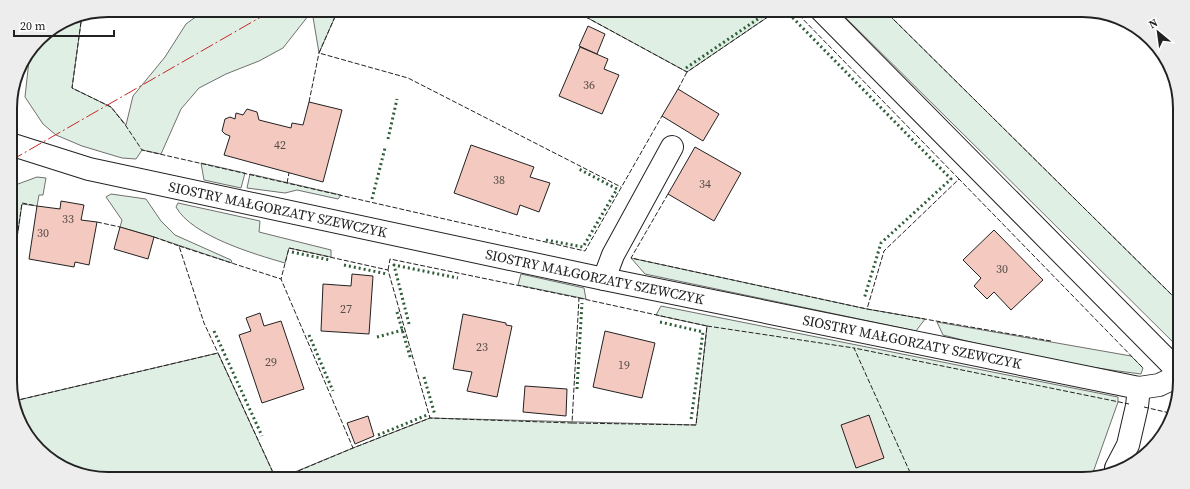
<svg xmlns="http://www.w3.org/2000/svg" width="1190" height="489" viewBox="0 0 1190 489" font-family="'Source Serif 4',serif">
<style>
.green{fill:#e0efe3;stroke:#6f6f6f}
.building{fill:#f3c9c0;stroke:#222}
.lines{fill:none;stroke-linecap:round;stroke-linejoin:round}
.minor-casing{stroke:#222;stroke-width:24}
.minor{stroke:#fff;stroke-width:22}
.hedge{stroke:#2f5e38;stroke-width:3;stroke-dasharray:2 3;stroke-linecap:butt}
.fence{stroke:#222;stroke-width:1;stroke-dasharray:5 2;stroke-linecap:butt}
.power{stroke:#c62828;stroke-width:1;stroke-dasharray:14 3 2 3;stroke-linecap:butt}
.labels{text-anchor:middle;stroke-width:3;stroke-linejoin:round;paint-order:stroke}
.number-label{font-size:12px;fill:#564c4a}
.street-label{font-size:14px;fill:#222;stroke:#fff}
.rim{fill:none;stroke:#222;stroke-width:2}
</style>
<rect width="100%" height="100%" fill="#fff"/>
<g class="green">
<polygon points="205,10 338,10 319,53 312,11 283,48 259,61 226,74 199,88 181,109 161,154 142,150 136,159 122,158 82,146 56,135 43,124 25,97 30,51 43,34 71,17 82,15 72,88 111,107 126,125 133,96 165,57 186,24"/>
<polygon points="573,10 778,10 687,72"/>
<polygon points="838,10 884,10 1180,303 1180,349"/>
<polygon points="201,163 245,173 241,188 204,180"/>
<polygon points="250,174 341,195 338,199 297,190 285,193 247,188"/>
<polygon points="37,177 46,178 43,195 39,195 37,206 22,204 11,279 10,192 18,184"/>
<polygon points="111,194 146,199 161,221 175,235 231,260 232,263 154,237 120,227 122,220 106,197"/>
<path d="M178 203 260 221 259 232 331 250V257L289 248 285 263C254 254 192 236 176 207Z"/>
<polygon points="631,258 867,309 925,319 916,331 645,274"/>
<polygon points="521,274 584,288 586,299 518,285"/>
<polygon points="661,306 1118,397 1118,402 1091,478 1088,479 287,479 285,476 353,448 430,418 696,425 707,326 656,315"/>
<path d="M937 322 1131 356 1143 368 1141 374C1074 366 1008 352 943 335Z"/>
<polygon points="218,353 276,479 108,479 71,472 30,441 14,401"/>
</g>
<g class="building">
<polygon points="588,26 605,34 597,54 579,46"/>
<polygon points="580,47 608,59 604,69 619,75 602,114 559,96"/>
<polygon points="678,89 719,114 703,141 662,116"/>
<polygon points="309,102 342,110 323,182 224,155 230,136 225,134 222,131 225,119 230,117 235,119 236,113 243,115 247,109 257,112 259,120 291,128 292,123 303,125"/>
<polygon points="471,145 534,167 530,177 550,183 539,212 520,205 517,215 454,193"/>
<polygon points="695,147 741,173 714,221 668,194"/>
<polygon points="61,201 84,205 81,220 97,222 89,265 75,262 74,267 29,259 37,206 60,209"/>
<polygon points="120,227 154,237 148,259 114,249"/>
<polygon points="994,230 1043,280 1011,310 994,292 987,299 974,286 981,278 963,260"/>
<polygon points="352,274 373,276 369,334 321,331 323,284 351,286"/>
<polygon points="260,313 264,326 281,321 304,389 262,403 239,335 251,331 246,318"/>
<polygon points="463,314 506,323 506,325 512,326 497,397 467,391 472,372 453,369"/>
<polygon points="605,331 655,343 642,398 593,387"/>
<polygon points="525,386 567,389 566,416 523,412"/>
<polygon points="869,415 884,458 856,468 841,425"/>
<polygon points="368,416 374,436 355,444 347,423"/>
</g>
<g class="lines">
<defs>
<g id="minor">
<polyline points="821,10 1180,373"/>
<path id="s1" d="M10 144 89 169 604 279 1139 388 1159 385 1180 375"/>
<polyline points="604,279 613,255 672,147"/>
<polyline points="1116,468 1128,445 1137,406 1139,388"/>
</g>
</defs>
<use href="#minor" class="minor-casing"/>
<use href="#minor" class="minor"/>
<g class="hedge">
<polyline points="789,14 951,179 881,243 864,299"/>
<polyline points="686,68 771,10"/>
<polyline points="388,139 397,99"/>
<polyline points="372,199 385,148"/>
<polyline points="546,240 583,247 617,189 577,168"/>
<polyline points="292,252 330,260"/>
<polyline points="344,265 387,274"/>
<polyline points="397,312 411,360"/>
<polyline points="660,322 703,332 691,420"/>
<polyline points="409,324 394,265 458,278"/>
<polyline points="214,331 262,436"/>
<polyline points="309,335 333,391"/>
<polyline points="377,337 403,330"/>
<polyline points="424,377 435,415"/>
<polyline points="577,389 582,303"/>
<polyline points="378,435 427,415"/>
</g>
<g class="fence">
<polyline points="338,10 319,53 408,78 621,187"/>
<polyline points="573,10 687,72 778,10"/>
<polyline points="794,10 959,179"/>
<polyline points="884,10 1180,303"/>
<polyline points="82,15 72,88 111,107 126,126 142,150 585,251 662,116"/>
<polyline points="678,89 687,72"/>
<polyline points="309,102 319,53"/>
<polyline points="287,183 289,173"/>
<polyline points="668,194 631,258 867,309"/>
<polyline points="97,222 120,227"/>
<polyline points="154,237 179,246 204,323 218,353"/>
<polyline points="179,246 281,279"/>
<polyline points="388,270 390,259 579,298 572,423 430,418"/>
<polyline points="11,279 22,203 37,206"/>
<polyline points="707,326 854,348"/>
<polyline points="1051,341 867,309 884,251 959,179 1143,368"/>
<polyline points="14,401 218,353 276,479"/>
<polyline points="1144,407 1174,414"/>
<polyline points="572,423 696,425 707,326 579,298"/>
<polyline points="279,479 353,448 430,418 388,270 289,248 281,279 353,448"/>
<polyline points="913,479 854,348 1129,404"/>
</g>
<polyline class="power" points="10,161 273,10"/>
</g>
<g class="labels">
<g class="number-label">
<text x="589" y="89">36</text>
<text x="280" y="149">42</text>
<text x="499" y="184">38</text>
<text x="705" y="188">34</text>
<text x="68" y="223">33</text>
<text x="43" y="237">30</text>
<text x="1002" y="273">30</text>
<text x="346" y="313">27</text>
<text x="482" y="351">23</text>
<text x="271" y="366">29</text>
<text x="624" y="369">19</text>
</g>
<g class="street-label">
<text dy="5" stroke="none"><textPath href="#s1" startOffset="276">SIOSTRY MAŁGORZATY SZEWCZYK</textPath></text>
<text dy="5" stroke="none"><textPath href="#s1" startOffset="600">SIOSTRY MAŁGORZATY SZEWCZYK</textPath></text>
<text dy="5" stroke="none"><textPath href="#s1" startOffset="924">SIOSTRY MAŁGORZATY SZEWCZYK</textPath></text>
</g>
</g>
<path d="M0 0H1190V489H0ZM108 17H1082A91 91 0 0 1 1173 108V381A91 91 0 0 1 1082 472H108A91 91 0 0 1 17 381V108A91 91 0 0 1 108 17Z" fill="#ededed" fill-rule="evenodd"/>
<path class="rim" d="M108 17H1082A91 91 0 0 1 1173 108V381A91 91 0 0 1 1082 472H108A91 91 0 0 1 17 381V108A91 91 0 0 1 108 17Z"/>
<g transform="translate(1158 32) rotate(331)" stroke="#ffffff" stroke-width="3" paint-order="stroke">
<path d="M0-3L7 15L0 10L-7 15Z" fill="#222222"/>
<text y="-6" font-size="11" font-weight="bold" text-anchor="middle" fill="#222222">N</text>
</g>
<path d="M14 30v6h100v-6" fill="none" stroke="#222222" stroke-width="2"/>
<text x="20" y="30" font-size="12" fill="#222222" stroke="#ffffff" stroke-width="3" paint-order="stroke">20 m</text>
</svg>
